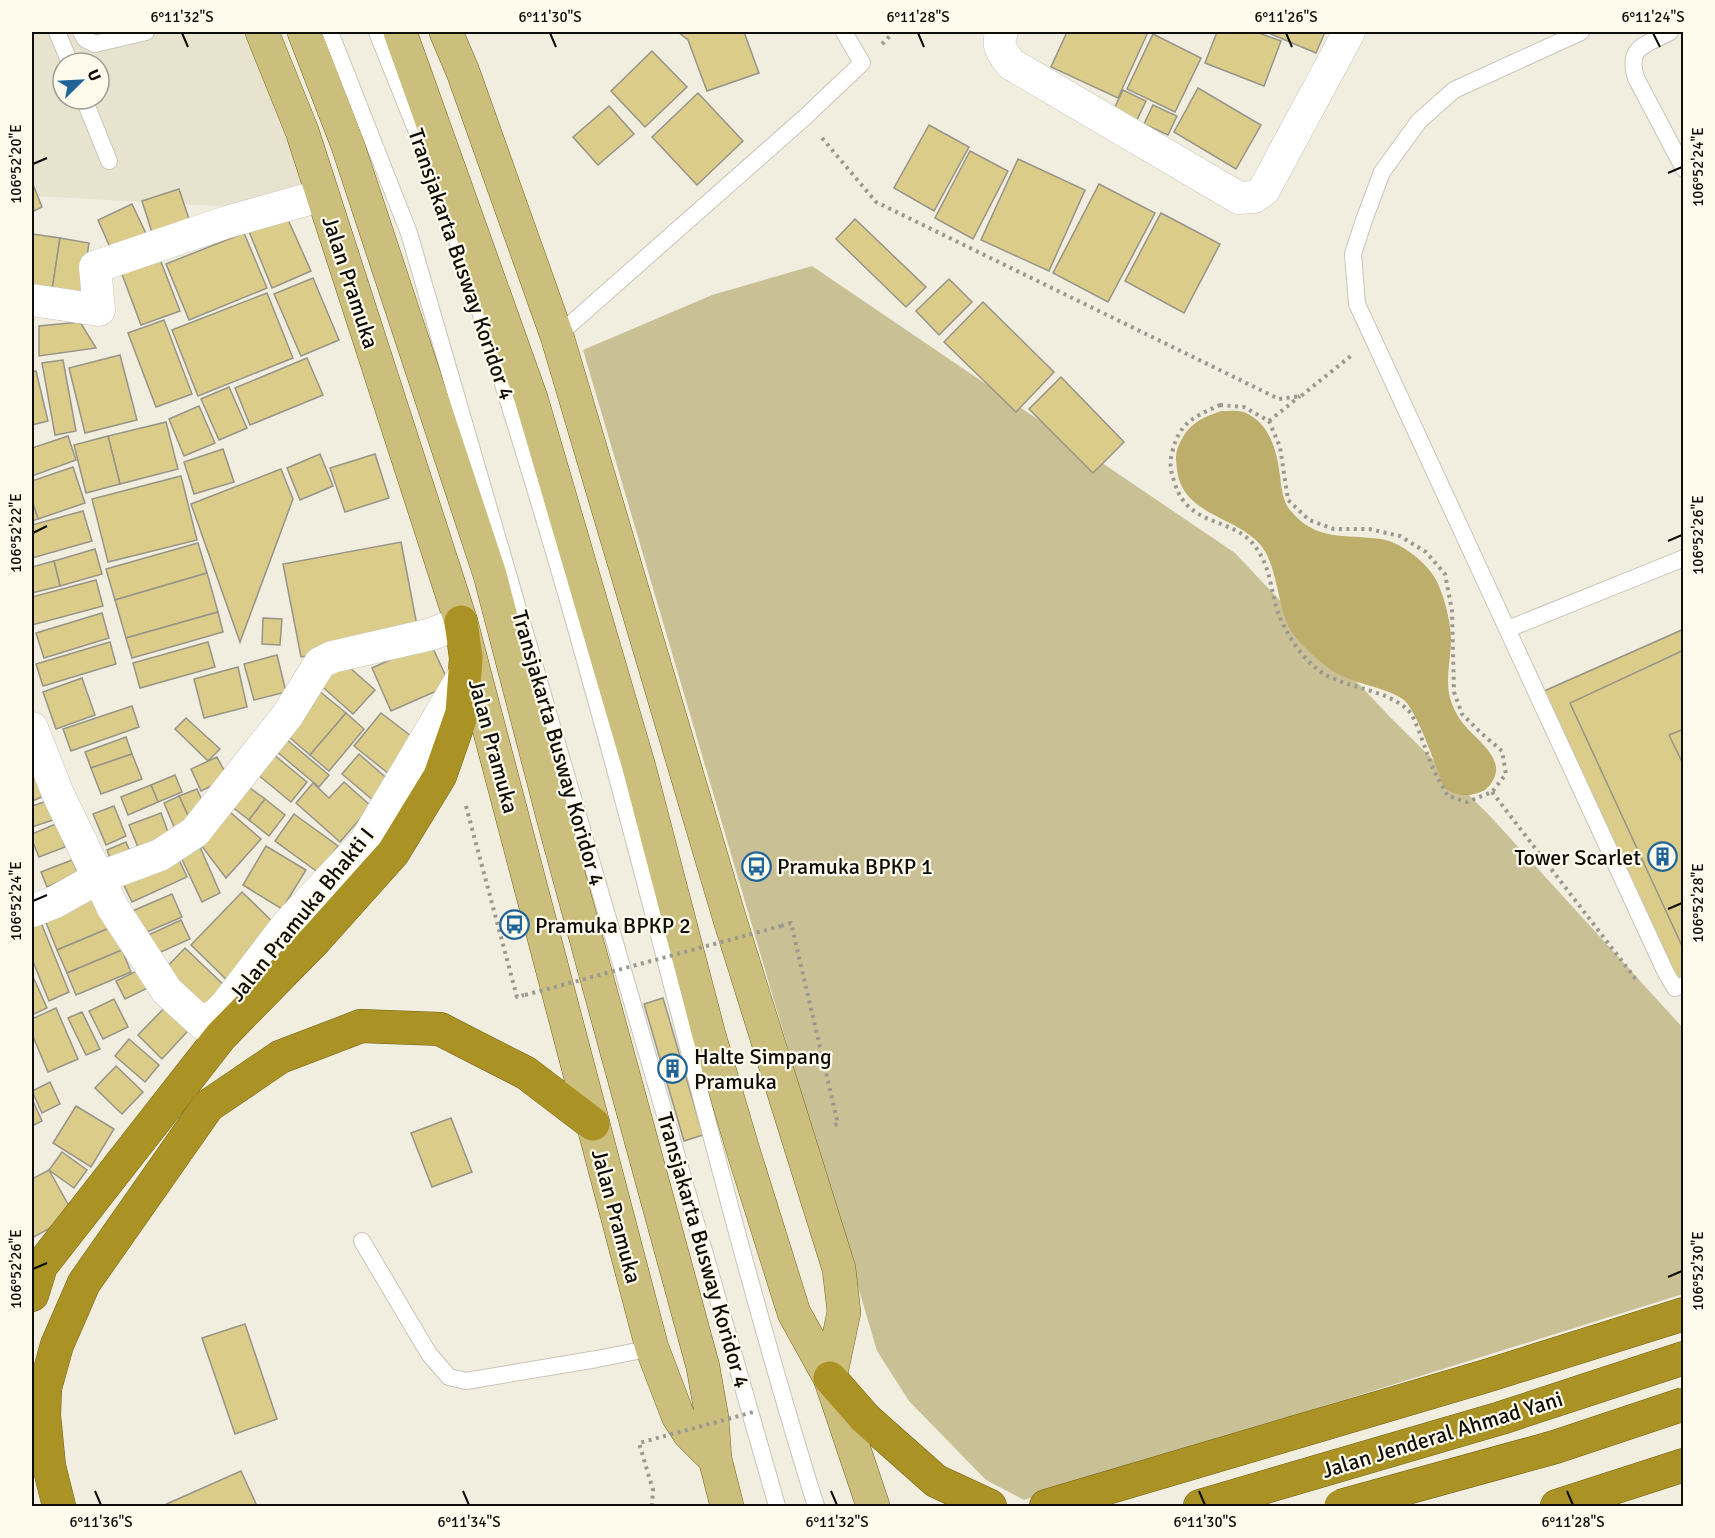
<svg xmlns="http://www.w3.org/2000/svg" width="1715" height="1538" viewBox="0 0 1715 1538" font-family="Signika,sans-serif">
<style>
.built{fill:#e8e3ce;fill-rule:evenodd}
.green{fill:#cac096}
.water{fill:#bdae6b}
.building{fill:#dccc89;stroke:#979488;stroke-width:1.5}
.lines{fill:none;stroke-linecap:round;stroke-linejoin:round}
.lane-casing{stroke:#c8c5b8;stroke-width:18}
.street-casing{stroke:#c8c5b8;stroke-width:33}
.primary-casing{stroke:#73631b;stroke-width:34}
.highway-casing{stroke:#73631b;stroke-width:34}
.path{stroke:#9b998f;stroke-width:4;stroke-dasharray:3 4.5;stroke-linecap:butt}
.lane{stroke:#fff;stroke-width:16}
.street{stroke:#fff;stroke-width:32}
.primary{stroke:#ccbe7c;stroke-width:33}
.highway{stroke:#aa9224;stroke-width:33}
.highway-bridge-casing{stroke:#73631b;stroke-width:34;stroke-linecap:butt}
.path-bridge{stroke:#9b998f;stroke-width:4;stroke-dasharray:3 4.5;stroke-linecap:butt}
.highway-bridge{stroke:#aa9224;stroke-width:33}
.ticks{fill:none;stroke:#0e0d09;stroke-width:2}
.labels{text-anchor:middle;stroke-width:4.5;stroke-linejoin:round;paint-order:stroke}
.street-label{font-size:22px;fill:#0e0d09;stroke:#fefbed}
.poi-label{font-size:22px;fill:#0e0d09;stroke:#fefbed;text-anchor:start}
.neatline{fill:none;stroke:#0e0d09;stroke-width:2}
.ticks-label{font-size:15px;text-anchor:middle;fill:#0e0d09}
</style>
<rect width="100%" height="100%" fill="#f1eee0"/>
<path class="built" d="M32 32H262L329 212 32 196ZM63 63H99V99H63Z"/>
<polygon class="green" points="812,266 1235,553 1390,717 1489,815 1683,1028 1683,1294 1024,1500 986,1480 909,1401 877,1351 583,350 712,295"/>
<path class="water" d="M1221 411C1228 411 1237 410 1244 412 1270 423 1277 451 1280 476 1281 486 1283 502 1290 510 1316 542 1345 534 1381 539 1399 542 1419 557 1430 571 1442 584 1451 621 1451 639 1451 659 1445 678 1450 698 1452 705 1457 716 1462 722 1473 738 1508 758 1492 782 1488 789 1483 792 1474 794 1464 797 1453 794 1444 788 1437 769 1418 714 1405 701 1390 687 1349 684 1330 669 1317 660 1300 644 1291 631 1279 611 1278 576 1266 553 1246 516 1182 519 1177 469 1176 461 1175 455 1178 447 1188 424 1199 419 1221 411Z"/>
<g class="building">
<polygon points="678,32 744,32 759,73 707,91 688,40"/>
<polygon points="1067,32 1148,32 1118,98 1051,67"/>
<polygon points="1217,32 1256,32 1281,41 1264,86 1205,63"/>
<polygon points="1266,32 1325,32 1316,53"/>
<polygon points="1153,34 1201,58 1175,112 1127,89"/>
<polygon points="652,51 687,87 645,127 611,91"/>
<polygon points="1198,88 1261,125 1236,169 1174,132"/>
<polygon points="1123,90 1146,101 1136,122 1113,111"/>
<polygon points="698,93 743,141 697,185 652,137"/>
<polygon points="1153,105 1177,116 1168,135 1144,124"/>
<polygon points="609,106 634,134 598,165 573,137"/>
<polygon points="929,125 969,147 934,211 894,188"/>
<polygon points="970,151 1008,171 973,239 935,218"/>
<polygon points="1018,159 1085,190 1049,271 981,240"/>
<polygon points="32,182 42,207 32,212"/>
<polygon points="1099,184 1155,213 1108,302 1053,273"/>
<polygon points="179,189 193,231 155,242 142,201"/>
<polygon points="132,204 148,238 113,254 98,220"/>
<polygon points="1161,213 1220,244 1184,313 1125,281"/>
<polygon points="286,215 311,271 272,288 248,229"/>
<polygon points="855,219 926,287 906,307 836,239"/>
<polygon points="244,233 267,288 189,320 166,264"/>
<polygon points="32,234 60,238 52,290 32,286"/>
<polygon points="60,238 89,243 81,295 52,290"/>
<polygon points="158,254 180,311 141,325 120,269"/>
<polygon points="313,278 339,340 301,356 274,294"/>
<polygon points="949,279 972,302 939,335 916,311"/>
<polygon points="267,293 293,358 198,396 172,330"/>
<polygon points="983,302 1054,372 1016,412 944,342"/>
<polygon points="164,320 192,394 156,407 128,333"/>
<polygon points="80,322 96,348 39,356 39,326"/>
<polygon points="120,355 137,420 85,433 69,368"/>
<polygon points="307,358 323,395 250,425 235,388"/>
<polygon points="63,360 76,431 55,435 42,363"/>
<polygon points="36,371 48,421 32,425 32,372"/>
<polygon points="1061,377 1124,442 1093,473 1029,409"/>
<polygon points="229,387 247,428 219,440 201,399"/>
<polygon points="199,406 215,443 184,456 169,419"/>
<polygon points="166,422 178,469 120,484 108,436"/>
<polygon points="68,436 76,460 32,476 32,448"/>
<polygon points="108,436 120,484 86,493 74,445"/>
<polygon points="223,449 234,482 194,494 184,462"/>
<polygon points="320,454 333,486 300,500 287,468"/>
<polygon points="375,454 389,498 345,512 330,468"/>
<polygon points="73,467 85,503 38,519 32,500 32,481"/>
<polygon points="281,469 293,499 240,642 191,504"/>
<polygon points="181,476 197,540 108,562 92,499"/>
<polygon points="32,500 38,519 32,521"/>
<polygon points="83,511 92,541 32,558 32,525"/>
<polygon points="401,542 419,636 301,657 283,564"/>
<polygon points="198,543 207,573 115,600 106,569"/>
<polygon points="95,549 102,574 60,586 54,561"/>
<polygon points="54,561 60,586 32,593 32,567"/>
<polygon points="207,573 218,612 126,638 115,600"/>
<polygon points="96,580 103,606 32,625 32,597"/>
<polygon points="218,612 223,632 132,658 126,638"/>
<polygon points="102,613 109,638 44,658 36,633"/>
<polygon points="263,618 282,619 280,645 262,644"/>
<polygon points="1684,629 1684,982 1674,986 1542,692"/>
<polygon points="110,642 116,664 43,686 36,664"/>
<polygon points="208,642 215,667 140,688 133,663"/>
<polygon points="430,642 450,685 391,711 372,668"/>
<polygon points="1684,650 1684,729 1669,735 1684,766 1683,948 1570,703"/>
<polygon points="277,655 286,692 254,700 244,664"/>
<polygon points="339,658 375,690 353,714 317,682"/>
<polygon points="238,667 247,707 204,718 194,679"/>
<polygon points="82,678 95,715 56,729 43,692"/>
<polygon points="318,690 346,713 310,755 283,732"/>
<polygon points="132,706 139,727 71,751 63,729"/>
<polygon points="346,713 364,729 329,771 310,755"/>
<polygon points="381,713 420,743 394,778 354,746"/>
<polygon points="186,718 220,749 208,761 175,729"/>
<polygon points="126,737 132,754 91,768 85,752"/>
<polygon points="286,739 329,775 319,787 276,751"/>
<polygon points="132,754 142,779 101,794 91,768"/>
<polygon points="273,754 307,782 291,802 257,774"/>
<polygon points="359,754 391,782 374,801 342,774"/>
<polygon points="217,757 228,778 201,791 191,769"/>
<polygon points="32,763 44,796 32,801"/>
<polygon points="175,775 182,792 158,802 151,785"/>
<polygon points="238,779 265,799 249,820 222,799"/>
<polygon points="344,782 371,806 340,842 296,803 313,783 329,798"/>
<polygon points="151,785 158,802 128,815 121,797"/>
<polygon points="197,789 208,814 191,822 179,796"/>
<polygon points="179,796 191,822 175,829 164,803"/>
<polygon points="265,799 285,815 269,836 249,820"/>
<polygon points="47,801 53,820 32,827 32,806"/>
<polygon points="222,805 261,839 226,878 195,837"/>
<polygon points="114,806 126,836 106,845 93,814"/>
<polygon points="161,813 172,843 141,855 129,825"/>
<polygon points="294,814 338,846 319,873 275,841"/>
<polygon points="58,823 65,847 39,857 32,840 32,834"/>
<polygon points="126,842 134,861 114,869 107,850"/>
<polygon points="266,846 306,870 282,909 243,885"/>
<polygon points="200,847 220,893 202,902 180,855"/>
<polygon points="176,853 187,877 132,902 121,879"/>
<polygon points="72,860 78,873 47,887 41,872"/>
<polygon points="98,892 112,927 57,950 43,915"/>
<polygon points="242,892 277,926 233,986 191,945"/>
<polygon points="172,894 182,917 140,935 130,912"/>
<polygon points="40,920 69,992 49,1001 32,959 32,924"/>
<polygon points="181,920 190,939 152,956 144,937"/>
<polygon points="112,927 122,950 67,973 57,950"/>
<polygon points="185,948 228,989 203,1011 161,973"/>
<polygon points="122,950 131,972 76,995 67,973"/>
<polygon points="145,967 154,985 125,999 116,981"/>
<polygon points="34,979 47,1008 32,1015 32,981"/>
<polygon points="663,998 703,1135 684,1141 644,1004"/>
<polygon points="114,999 128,1027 103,1039 89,1011"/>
<polygon points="173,999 197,1021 162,1059 138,1035"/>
<polygon points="56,1008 78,1059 48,1072 32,1034 32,1019"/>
<polygon points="82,1012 100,1049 86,1055 68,1018"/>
<polygon points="129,1039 159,1065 145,1082 115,1056"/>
<polygon points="116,1066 143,1092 122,1114 95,1088"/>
<polygon points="50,1082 60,1104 42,1113 32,1091"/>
<polygon points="32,1099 42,1121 32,1126"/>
<polygon points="76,1106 114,1129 91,1167 53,1143"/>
<polygon points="451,1118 472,1172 432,1187 411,1133"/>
<polygon points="62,1152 87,1170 74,1188 49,1170"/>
<polygon points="49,1170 74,1215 32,1238 32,1179"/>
<polygon points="245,1324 277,1419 235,1434 202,1338"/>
<polygon points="241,1471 257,1506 162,1506"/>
</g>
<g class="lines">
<defs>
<g id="lane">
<polyline points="57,32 70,63"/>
<polyline points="81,32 85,39 95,44 146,32"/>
<polyline points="330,32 409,233 678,1160 777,1506"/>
<polyline points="377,32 439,187"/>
<polyline points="1581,32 1454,90 1419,121 1382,172 1364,220 1353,254 1357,304 1666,973 1675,988 1684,985"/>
<path d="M1670 32C1646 45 1626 46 1636 78L1684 169"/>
<polyline points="84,99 109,161"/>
<path d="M453 228C502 378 549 529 591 682 668 956 731 1234 816 1506"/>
<polyline points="557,336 804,118 862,63 844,32"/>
<polyline points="1508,629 1684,558"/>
<polyline points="362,1241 429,1354 449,1377 466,1381 597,1359 652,1348"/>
</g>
<g id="street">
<path d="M1002 32C996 45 1002 53 1011 64L1239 198 1254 197 1264 190 1349 32"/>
<polyline points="32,300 99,310 95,267 227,222 323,195"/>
<polyline points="32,728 58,794 113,908 167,991 202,1023 219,1035"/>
<polyline points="32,911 55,902 98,878 160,855 195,832 287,716 320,663 332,657 432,634 461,622"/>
<polyline points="202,1023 217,1014 226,1005 288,924 365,842 465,673"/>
</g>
<g id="primary">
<polyline points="262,32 302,131 461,622 652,1348 678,1416 689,1433 715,1459 727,1506"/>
<polyline points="304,32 347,143 490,575 555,825 703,1367 712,1418 715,1459"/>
<polyline points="400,32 531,398 639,767 709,1035 743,1150 794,1313 830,1378 873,1506"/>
<polyline points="446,32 463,72 557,336 730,920 839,1269 844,1312 830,1378"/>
</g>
<g id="highway">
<polyline points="32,1295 41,1266 221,1036 316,939 393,853 440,776 462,713 466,658 461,622"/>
<polyline points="830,1378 866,1419 936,1481 990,1506"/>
<polyline points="59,1506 49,1466 44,1415 45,1388 57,1345 84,1283 208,1106 280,1057 361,1026 440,1029 526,1073 593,1124"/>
<polyline points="1046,1506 1486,1376 1684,1314"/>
<polyline points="1200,1506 1501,1418 1684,1358"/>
<polyline points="1557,1506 1684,1465"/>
</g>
</defs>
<use href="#lane" class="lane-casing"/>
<use href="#street" class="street-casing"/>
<use href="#primary" class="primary-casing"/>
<use href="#highway" class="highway-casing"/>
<g class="path">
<polyline points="882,44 894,32"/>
<polyline points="822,138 876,202 1279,399 1301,396 1352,355"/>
<path d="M1220 405 1244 407 1269 421 1280 447 1288 500 1309 520 1334 529H1369L1400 536 1426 552 1445 574 1452 611 1454 692 1462 714 1481 733 1502 751 1506 774 1492 792 1467 802 1448 796C1443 787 1437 778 1433 768 1427 756 1416 717 1408 710 1384 688 1347 689 1321 672 1302 659 1283 630 1277 609 1270 587 1271 570 1257 549 1236 516 1189 529 1175 484 1171 472 1169 466 1172 453 1179 423 1193 417 1220 405Z"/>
<polyline points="1269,421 1300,396"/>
<polyline points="1492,792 1638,982"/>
<polyline points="466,806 517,997 524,995"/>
<polyline points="781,926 791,923 838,1124 830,1126"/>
</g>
<use href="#lane" class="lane"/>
<use href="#street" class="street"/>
<use href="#primary" class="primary"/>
<use href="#highway" class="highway"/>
<defs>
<polyline id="highway-bridge" points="1341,1506 1555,1447 1684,1404"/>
</defs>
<use href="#highway-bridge" class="highway-bridge-casing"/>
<g class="path-bridge">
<polyline points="525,995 781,926"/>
<polyline points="652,1506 653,1490 639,1443 757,1411"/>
</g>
<use href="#highway-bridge" class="highway-bridge"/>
</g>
<path class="ticks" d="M182 33 188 47M550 33 556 47M918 33 924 47M1286 33 1292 47M1653 33 1660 47M33 164 47 158M1668 173 1682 167M33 533 47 526M1668 541 1682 535M33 901 47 895M1668 909 1682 903M33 1269 47 1263M1668 1277 1682 1271M95 1491 101 1505M463 1491 469 1505M831 1491 837 1505M1199 1491 1205 1505M1567 1491 1573 1505"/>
<defs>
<symbol id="building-ring" viewBox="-11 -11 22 22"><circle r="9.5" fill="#fefbed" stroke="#1f6398" stroke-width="1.5"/><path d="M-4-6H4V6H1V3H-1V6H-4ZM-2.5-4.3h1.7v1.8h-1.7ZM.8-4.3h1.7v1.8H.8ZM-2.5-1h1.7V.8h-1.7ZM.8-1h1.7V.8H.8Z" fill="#1f6398"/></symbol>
<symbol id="bus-ring" viewBox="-11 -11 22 22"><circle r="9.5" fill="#fefbed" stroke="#1f6398" stroke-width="1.5"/><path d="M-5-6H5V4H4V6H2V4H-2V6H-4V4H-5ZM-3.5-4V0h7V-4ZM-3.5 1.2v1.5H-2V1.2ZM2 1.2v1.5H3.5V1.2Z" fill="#1f6398"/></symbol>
</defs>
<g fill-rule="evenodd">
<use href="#building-ring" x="1646" y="840" width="33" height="33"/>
<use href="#bus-ring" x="740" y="850" width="33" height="33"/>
<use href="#bus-ring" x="498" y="908" width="33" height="33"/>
<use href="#building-ring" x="656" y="1052" width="33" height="33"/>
</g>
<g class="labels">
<g class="street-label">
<text transform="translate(462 264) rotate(71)" y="8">Transjakarta Busway Koridor 4</text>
<text transform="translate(351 282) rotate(72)" y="8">Jalan Pramuka</text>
<text transform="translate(494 746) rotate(75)" y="8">Jalan Pramuka</text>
<text transform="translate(559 748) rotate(74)" y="8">Transjakarta Busway Koridor 4</text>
<text transform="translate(301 914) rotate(-51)" y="8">Jalan Pramuka Bhakti I</text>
<text transform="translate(617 1216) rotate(75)" y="8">Jalan Pramuka</text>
<text transform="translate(704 1250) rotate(74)" y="8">Transjakarta Busway Koridor 4</text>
<text transform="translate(1442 1434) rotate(-17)" y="8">Jalan Jenderal Ahmad Yani</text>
</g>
<g class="poi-label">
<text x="1641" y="865" text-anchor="end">Tower Scarlet</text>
<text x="777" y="874">Pramuka BPKP 1</text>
<text x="535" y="933">Pramuka BPKP 2</text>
<text x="694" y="1064">Halte Simpang<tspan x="694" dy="25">Pramuka</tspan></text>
</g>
</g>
<rect width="1715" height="1538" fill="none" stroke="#fefbed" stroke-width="66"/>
<g transform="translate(81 81) rotate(66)"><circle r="28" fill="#fefbed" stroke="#9e9c92" stroke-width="1.5"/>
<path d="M0-4.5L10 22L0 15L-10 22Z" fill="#1f6398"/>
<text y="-9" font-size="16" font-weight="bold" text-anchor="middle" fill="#0e0d09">U</text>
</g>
<rect x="33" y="33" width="1649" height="1472" class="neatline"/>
<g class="ticks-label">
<text x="182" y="22">6°11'32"S</text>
<text x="550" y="22">6°11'30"S</text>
<text x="918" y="22">6°11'28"S</text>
<text x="1286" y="22">6°11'26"S</text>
<text x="1653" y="22">6°11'24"S</text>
<text transform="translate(16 164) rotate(-90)" y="5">106°52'20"E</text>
<text transform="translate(1698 167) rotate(-90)" y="5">106°52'24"E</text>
<text transform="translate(16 533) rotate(-90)" y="5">106°52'22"E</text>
<text transform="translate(1698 535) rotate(-90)" y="5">106°52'26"E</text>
<text transform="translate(16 901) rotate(-90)" y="5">106°52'24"E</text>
<text transform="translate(1698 903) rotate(-90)" y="5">106°52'28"E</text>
<text transform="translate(16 1269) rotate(-90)" y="5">106°52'26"E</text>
<text transform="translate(1698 1271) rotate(-90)" y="5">106°52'30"E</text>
<text x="101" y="1527">6°11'36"S</text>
<text x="469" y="1527">6°11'34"S</text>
<text x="837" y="1527">6°11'32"S</text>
<text x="1205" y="1527">6°11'30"S</text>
<text x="1573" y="1527">6°11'28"S</text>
</g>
</svg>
